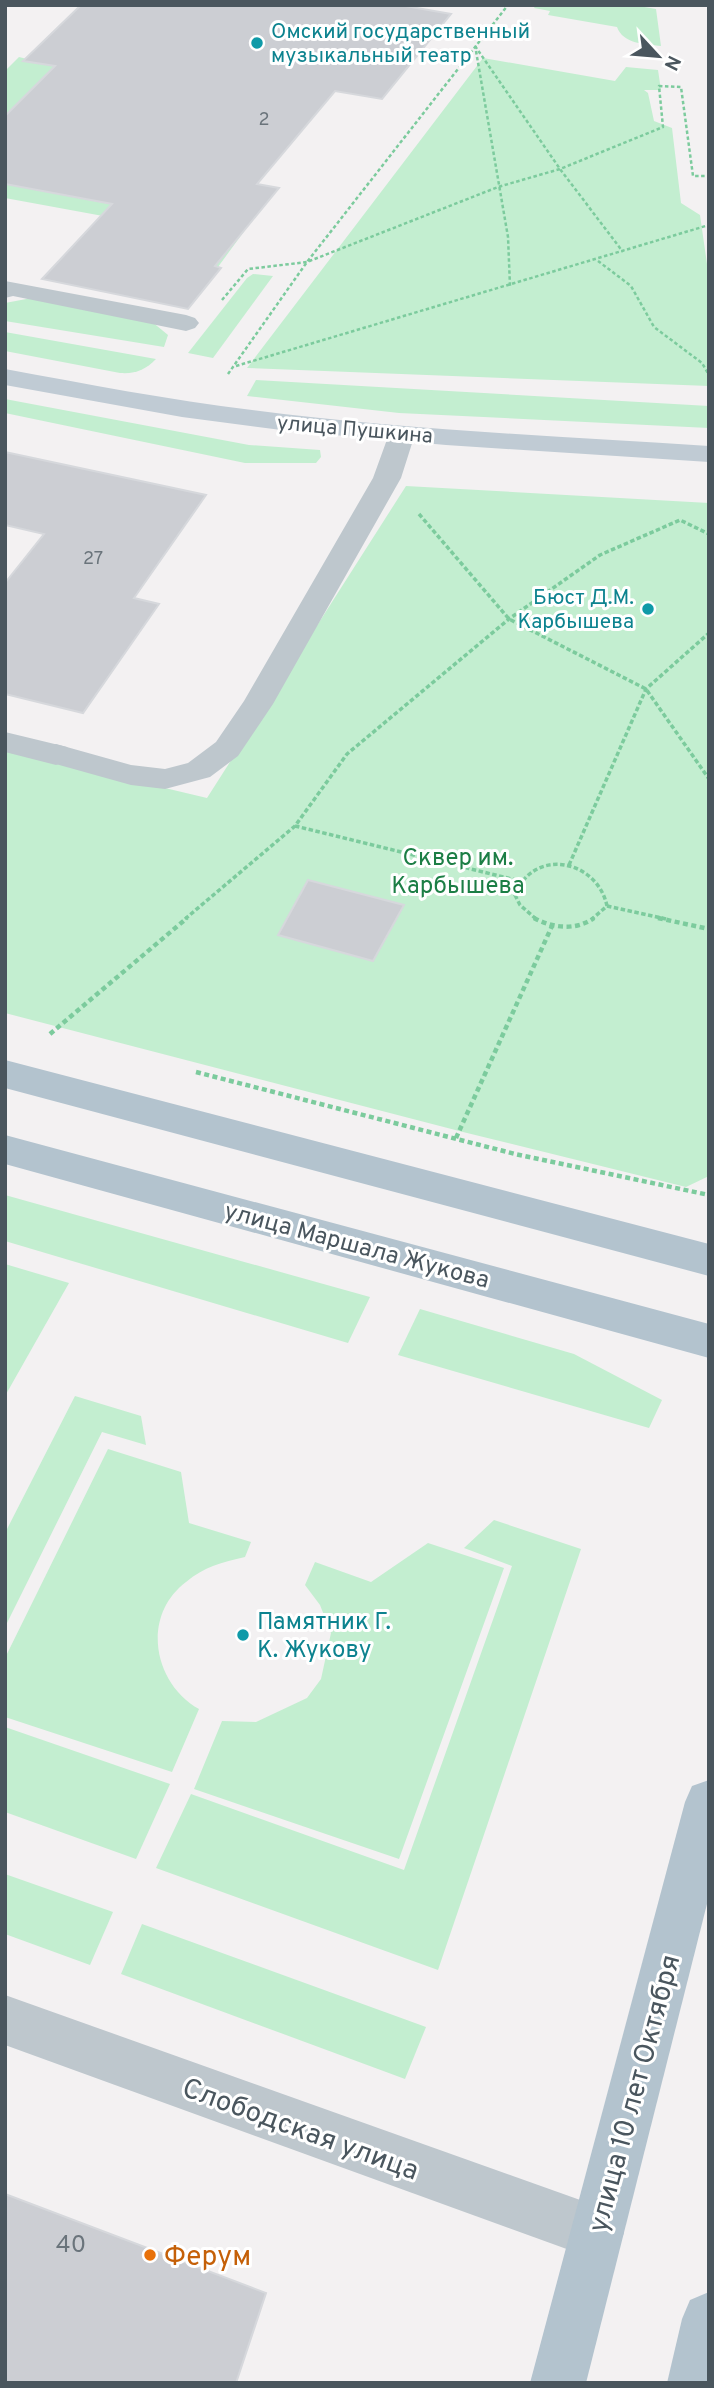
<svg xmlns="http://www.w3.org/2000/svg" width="714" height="2388" viewBox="0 0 714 2388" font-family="Overpass,sans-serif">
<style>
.green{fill:#c3eed0}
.building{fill:#ccced3;stroke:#d6d8dc;stroke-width:2}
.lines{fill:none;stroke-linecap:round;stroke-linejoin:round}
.path-far2{stroke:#7ccb9d;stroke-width:2.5;stroke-dasharray:3.5 2.5;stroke-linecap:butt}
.path-far1{stroke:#7ccb9d;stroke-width:3.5;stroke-dasharray:4.5 2.5;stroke-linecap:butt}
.path{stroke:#7ccb9d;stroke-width:4.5;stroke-dasharray:5 3.5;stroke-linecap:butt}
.lane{fill:#bec7cd;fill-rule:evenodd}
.street{fill:#bec7cd;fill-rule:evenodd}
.secondary{fill:#c0cbd4;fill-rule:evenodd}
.primary{fill:#b3c3ce;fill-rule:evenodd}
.culture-dot{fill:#0f9aa8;stroke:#fff;stroke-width:2.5}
.food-dot{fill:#e8710a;stroke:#fff;stroke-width:2.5}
.labels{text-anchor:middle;stroke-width:6;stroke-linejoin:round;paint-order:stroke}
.far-number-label{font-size:18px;fill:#6a747b}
.far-culture-label{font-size:21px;fill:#0d838f;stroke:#fff;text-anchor:start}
.far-street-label{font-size:21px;fill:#4a565e;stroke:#fff}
.park-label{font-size:24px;fill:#1c7e45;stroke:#fff}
.street-label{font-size:24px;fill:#4a565e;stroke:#fff}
.culture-label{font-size:24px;fill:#0d838f;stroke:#fff;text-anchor:start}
.near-number-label{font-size:24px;fill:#6a747b}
.near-street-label{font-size:28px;fill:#4a565e;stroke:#fff}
.near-food-label{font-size:28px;fill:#c56008;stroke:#fff;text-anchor:start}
</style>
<rect width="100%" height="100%" fill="#f3f1f2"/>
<g class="green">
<path d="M536 5H633L656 9 661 46C645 44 623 44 617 27L548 15 550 11 534 8Z"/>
<polygon points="19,57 55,66 5,122 5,71"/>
<polygon points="483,58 615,81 626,67 658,70 661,90 644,90 648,93 654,121 672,128 681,203 700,215 709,278 709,386 247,368"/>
<polygon points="5,184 245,230 218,267 83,240 103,216 5,198"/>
<polygon points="253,274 273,276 213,358 188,353 247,278"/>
<polygon points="37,297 151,321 168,335 164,347 5,321 5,303"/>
<path d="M5 332 156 359C145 370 136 374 120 373L5 351Z"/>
<polygon points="256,380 709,406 709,428 399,413 247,396"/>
<polygon points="5,399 249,445 320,450 321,457 316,463 245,463 5,413"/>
<polygon points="406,486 709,503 709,1176 686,1187 463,1132 5,1013 5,750 207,798"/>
<polygon points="5,1195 370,1297 348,1343 5,1241"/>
<polygon points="5,1264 69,1283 5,1396"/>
<polygon points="420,1309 574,1354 662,1400 649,1428 398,1355"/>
<polygon points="75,1396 141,1416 146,1445 102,1432 5,1627 5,1533"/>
<path d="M108 1449 181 1472 189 1523 251 1542 245 1557C222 1562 204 1567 186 1582 141 1616 153 1683 199 1709L172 1772 5 1717V1658Z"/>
<polygon points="494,1520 581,1549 438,1970 156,1868 191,1794 404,1870 512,1566 464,1548"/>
<polygon points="428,1543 504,1568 399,1859 194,1789 222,1721 256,1722 307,1698 321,1679 331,1633 320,1605 305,1585 315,1562 371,1582"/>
<polygon points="5,1727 170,1784 136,1859 5,1812"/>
<polygon points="5,1874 113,1912 90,1965 5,1934"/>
<polygon points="142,1924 426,2027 405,2079 121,1974"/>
</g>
<g class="building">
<polygon points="81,5 400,5 451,14 382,99 335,91 257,184 279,188 215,266 221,268 188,309 42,279 112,204 5,184 5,116 55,66 23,61"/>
<polygon points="5,452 206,495 134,598 159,604 83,713 5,694 5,583 44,534 5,525"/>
<polygon points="308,880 404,905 373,961 278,935"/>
<polygon points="5,2194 266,2293 236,2383 5,2383"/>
</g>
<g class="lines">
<g class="path-far2">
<polyline points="475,46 560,169 623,252"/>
<polyline points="476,51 508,237 510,286"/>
<polyline points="598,261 631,286 654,327 702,363 709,375"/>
<polyline points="222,300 248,269 307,262 498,187 560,169 663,127 659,86 681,87 693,176 709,176"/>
<polyline points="236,366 709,225"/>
<polyline points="228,374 307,262 508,5"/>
</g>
<g class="path-far1">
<polyline points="419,514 509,619 646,689 709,779"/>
<polyline points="295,826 520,881"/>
<polyline points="569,865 646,689 709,633"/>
<polyline points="607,906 666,919"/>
<polyline points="185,919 295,826 347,754 509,619 600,555 680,520 709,534"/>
<path d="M536 919 520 905 515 895C533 847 597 859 607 906L592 919"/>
</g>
<g class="path">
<path d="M534 918C552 928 576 931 594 918"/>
<polyline points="658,918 709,929"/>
<polyline points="50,1034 187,918"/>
<polyline points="196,1072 515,1154 709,1195"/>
<polyline points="456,1138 552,926"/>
</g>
<g class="lane">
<polygon points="5,281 186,315 195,318 199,323 195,328 186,331 13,296 5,298"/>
<polygon points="402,426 411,428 415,434 401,478 273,704 238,756 210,777 165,789 131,785 45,761 41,754 45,747 56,744 131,765 165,769 188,763 216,742 244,701 373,478 389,434 393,428"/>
</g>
<g class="street">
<polygon points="5,732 67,747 72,754 67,761 56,765 5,752"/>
<polygon points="5,1995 597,2206 616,2214 624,2233 616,2252 597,2260 5,2045"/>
</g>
<path class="secondary" d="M5 369C87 384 169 400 252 410 403 430 557 436 709 446V462L446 445 289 431 182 417 5 385Z"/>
<g class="primary">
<polygon points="5,1060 709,1244 709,1276 5,1088"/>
<polygon points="5,1135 709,1324 709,1358 5,1164"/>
<polygon points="709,1780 709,1896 586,2383 530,2383 685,1802 692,1786"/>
<polygon points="709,2292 709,2383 667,2383 682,2319 690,2300"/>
</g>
</g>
<g class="culture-dot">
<circle cx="257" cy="43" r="7"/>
<circle cx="648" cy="609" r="7"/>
<circle cx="243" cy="1635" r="7"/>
</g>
<circle class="food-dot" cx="150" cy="2255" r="7"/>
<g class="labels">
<g class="far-number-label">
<text x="264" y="125">2</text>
<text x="93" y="564">27</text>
</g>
<g class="far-culture-label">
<text x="271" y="38">Омский государственный<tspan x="271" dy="24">музыкальный театр</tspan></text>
<text x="634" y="604" text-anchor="end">Бюст Д.М.<tspan x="634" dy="24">Карбышева</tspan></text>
</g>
<g class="far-street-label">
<text transform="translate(355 429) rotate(5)" y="7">улица Пушкина</text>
</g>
<g class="park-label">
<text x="458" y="865">Сквер им.<tspan x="458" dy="28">Карбышева</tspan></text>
</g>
<g class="street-label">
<text transform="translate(357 1245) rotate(15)" y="8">улица Маршала Жукова</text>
</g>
<g class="culture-label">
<text x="257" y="1629">Памятник Г.<tspan x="257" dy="28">К. Жукову</tspan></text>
</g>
<g class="near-number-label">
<text x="71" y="2252">40</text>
</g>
<g class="near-street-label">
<text transform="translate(633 2093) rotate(-75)" y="10">улица 10 лет Октября</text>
<text transform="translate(301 2128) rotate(20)" y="10">Слободская улица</text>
</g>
<g class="near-food-label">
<text x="164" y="2265">Ферум</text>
</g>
</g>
<rect width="714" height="2388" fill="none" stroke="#4a565e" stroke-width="14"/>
<g transform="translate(658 56) rotate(116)" stroke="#ffffff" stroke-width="5" paint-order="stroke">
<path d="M0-5L12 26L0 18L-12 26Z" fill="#4a565e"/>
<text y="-10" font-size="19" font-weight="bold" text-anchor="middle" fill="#4a565e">N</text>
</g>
</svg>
